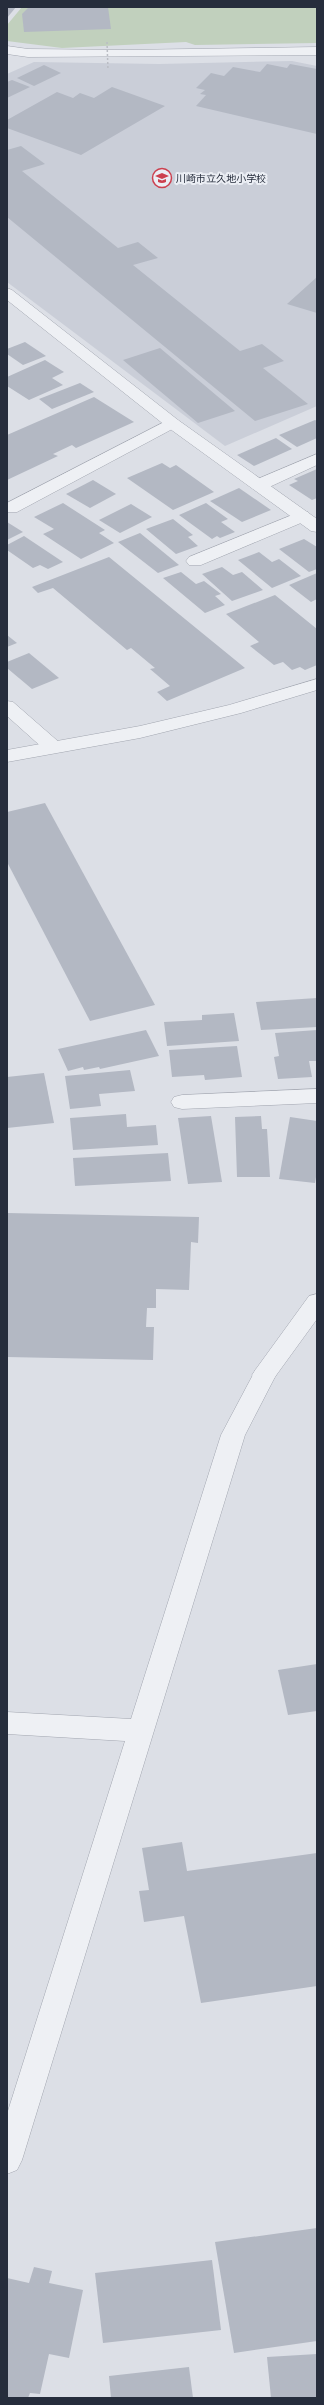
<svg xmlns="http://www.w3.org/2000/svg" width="324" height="2405" viewBox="0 0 324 2405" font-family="'PT Sans Narrow','Noto Sans JP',sans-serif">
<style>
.built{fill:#caced8}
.green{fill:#c1d0bd}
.building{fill:#b3b8c3}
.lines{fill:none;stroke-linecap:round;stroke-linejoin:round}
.lane-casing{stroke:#a2a6b0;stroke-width:1}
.street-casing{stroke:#a2a6b0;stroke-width:1}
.lane{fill:#eef0f4;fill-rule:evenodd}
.street{fill:#eef0f4;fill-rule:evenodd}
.path-bridge{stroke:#babdc4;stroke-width:1.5;stroke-dasharray:2 2;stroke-linecap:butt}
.labels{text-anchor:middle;stroke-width:4;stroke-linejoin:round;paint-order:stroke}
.far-poi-label{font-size:10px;fill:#262d3c;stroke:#ebeef4;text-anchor:start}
</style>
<rect width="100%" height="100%" fill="#dcdfe6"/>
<polygon class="built" points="292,61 317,66 317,406 225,446 7,282 7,74 34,62 159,64"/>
<polygon class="green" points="22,7 317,7 317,43 195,45 186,42 62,48 7,41 7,25"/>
<g class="building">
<polygon points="7,7 16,7 7,18"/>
<polygon points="29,7 108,7 111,29 24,32 22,14"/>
<polygon points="267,64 287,68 290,64 317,69 317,134 196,106 206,95 200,94 205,90 196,88 211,73 224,76 233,67 260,72"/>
<polygon points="44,65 61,73 34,86 17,78"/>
<polygon points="12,80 30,87 7,98 7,82"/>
<polygon points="112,87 165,106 81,155 7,128 7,120 57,92 73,98 80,93 94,98"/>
<polygon points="21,146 45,164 22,171 118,248 138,242 158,258 133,265 240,351 262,344 284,361 263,368 308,404 255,421 7,217 7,150"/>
<polygon points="317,277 317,313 287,304"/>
<polygon points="25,342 46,356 23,365 7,354 7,349"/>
<polygon points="160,348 235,411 198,423 123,360"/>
<polygon points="45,360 64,372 52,378 63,385 29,400 7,386 7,377"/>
<polygon points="80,383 94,392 52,409 39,399"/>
<polygon points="94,397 134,422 76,448 72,445 53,454 58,456 7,480 7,435"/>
<polygon points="315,420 317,421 317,438 297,447 279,435"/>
<polygon points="276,438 292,449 254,466 237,455"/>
<polygon points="162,463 170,468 176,465 214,492 173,510 127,478"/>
<polygon points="317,469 317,498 312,500 289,485 298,481 294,479"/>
<polygon points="93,480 116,494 90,508 66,494"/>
<polygon points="239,488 271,510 242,522 210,501"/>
<polygon points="63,503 105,530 99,533 114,543 81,559 43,534 54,529 34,517"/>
<polygon points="206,503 228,519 221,522 235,532 220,538 217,536 212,539 179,515"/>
<polygon points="131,504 152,517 120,533 99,520"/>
<polygon points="173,519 193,535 188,537 198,546 176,554 146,529"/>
<polygon points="7,522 23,532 7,540"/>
<polygon points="140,533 179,565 158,573 118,542"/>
<polygon points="24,536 63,562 48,569 40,565 33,568 7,550 7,545"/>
<polygon points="304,539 317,547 317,569 309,572 279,549"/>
<polygon points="259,552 272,562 279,559 301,576 272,588 238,560"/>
<polygon points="109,557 245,668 167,701 157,692 170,686 150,669 155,668 131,648 127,650 53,588 38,593 32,587"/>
<polygon points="222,567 233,575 242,572 263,590 232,601 202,574"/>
<polygon points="181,572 196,584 204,581 221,594 215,596 225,605 205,613 163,578"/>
<polygon points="317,573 317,599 311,602 289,585"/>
<polygon points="275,595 317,629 317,665 305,670 300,667 292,670 283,662 274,665 250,646 259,642 226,614"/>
<polygon points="7,635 17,643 7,647"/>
<polygon points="29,653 59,678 32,689 7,668 7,662"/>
<polygon points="45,803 155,1005 90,1021 7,862 7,812"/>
<polygon points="317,998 317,1027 261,1030 256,1002"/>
<polygon points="234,1013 239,1041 167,1046 164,1022 202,1020 202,1015"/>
<polygon points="146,1030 159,1056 100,1069 99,1067 84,1070 83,1067 68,1071 58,1049"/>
<polygon points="317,1030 317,1061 309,1061 312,1077 278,1079 274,1057 279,1056 275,1033"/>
<polygon points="237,1046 242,1077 205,1080 204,1075 172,1077 169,1050"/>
<polygon points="130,1070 135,1091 99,1094 101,1106 70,1109 65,1076"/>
<polygon points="44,1073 54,1123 7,1128 7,1077"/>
<polygon points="126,1114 127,1127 156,1125 158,1145 73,1150 70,1118"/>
<polygon points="211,1116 222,1182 188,1184 178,1118"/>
<polygon points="261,1116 262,1129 267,1129 270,1177 237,1177 235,1117"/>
<polygon points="290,1117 317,1121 317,1171 315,1183 279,1179"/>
<polygon points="168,1153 171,1181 75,1186 73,1158"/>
<polygon points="7,1213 199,1217 198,1243 191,1242 189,1290 156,1289 156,1308 147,1308 146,1327 154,1327 153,1360 7,1357"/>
<polygon points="317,1664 317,1711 288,1715 278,1670"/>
<polygon points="182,1842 187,1871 317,1853 317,1986 201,2003 184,1916 144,1922 139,1891 149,1890 142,1848"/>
<polygon points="317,2228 317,2341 234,2353 215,2242"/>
<polygon points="212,2260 221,2330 103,2343 95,2273"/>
<polygon points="34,2267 52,2271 49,2283 83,2290 69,2358 49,2354 40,2394 30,2393 28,2398 7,2398 7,2278 29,2283"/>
<polygon points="317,2354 317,2398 271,2398 267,2357"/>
<polygon points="189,2367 193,2398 111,2398 109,2376"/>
</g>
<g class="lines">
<defs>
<g id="lane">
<polygon points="172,418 178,420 180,423 178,426 17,512 7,512 7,503"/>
<polygon points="317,454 317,465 265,489 253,489 251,485 253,481"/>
<polygon points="302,511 308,512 310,516 308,520 201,565 189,565 186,561 189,557"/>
<polygon points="7,701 13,702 60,743 62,747 60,751 46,751 7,716"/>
<polygon points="317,1089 317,1103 182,1109 174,1107 171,1102 174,1097 182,1095"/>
<polygon points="317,1294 317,1319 272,1381 264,1384 256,1381 252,1375 256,1369 309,1296"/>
</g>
<g id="street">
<polygon points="7,46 28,49 125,50 317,47 317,55 28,57 7,54"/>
<polygon points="7,288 12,290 178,420 317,519 317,532 311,531 166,426 7,300"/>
<polygon points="317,679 317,690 241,713 140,738 7,762 7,750 140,726 229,705"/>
<polygon points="264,1366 272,1369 276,1375 245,1435 22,2160 17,2170 7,2174 7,2114 125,1741 7,1734 7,1712 131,1719 221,1435 256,1369"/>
</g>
</defs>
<use href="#lane" class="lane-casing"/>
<use href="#street" class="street-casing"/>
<use href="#lane" class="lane"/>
<use href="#street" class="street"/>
<polyline class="path-bridge" points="107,42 108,70"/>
</g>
<defs>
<symbol id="school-ring" viewBox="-11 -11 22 22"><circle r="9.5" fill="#ebeef4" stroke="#cc404f" stroke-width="1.5"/><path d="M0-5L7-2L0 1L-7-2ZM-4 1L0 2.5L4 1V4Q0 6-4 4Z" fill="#cc404f"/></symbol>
</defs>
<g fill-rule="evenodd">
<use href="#school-ring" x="151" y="167" width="22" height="22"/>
</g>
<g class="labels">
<g class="far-poi-label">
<text x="176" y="182">川崎市立久地小学校</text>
</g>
</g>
<rect width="324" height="2405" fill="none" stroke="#262d3c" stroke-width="16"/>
</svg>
